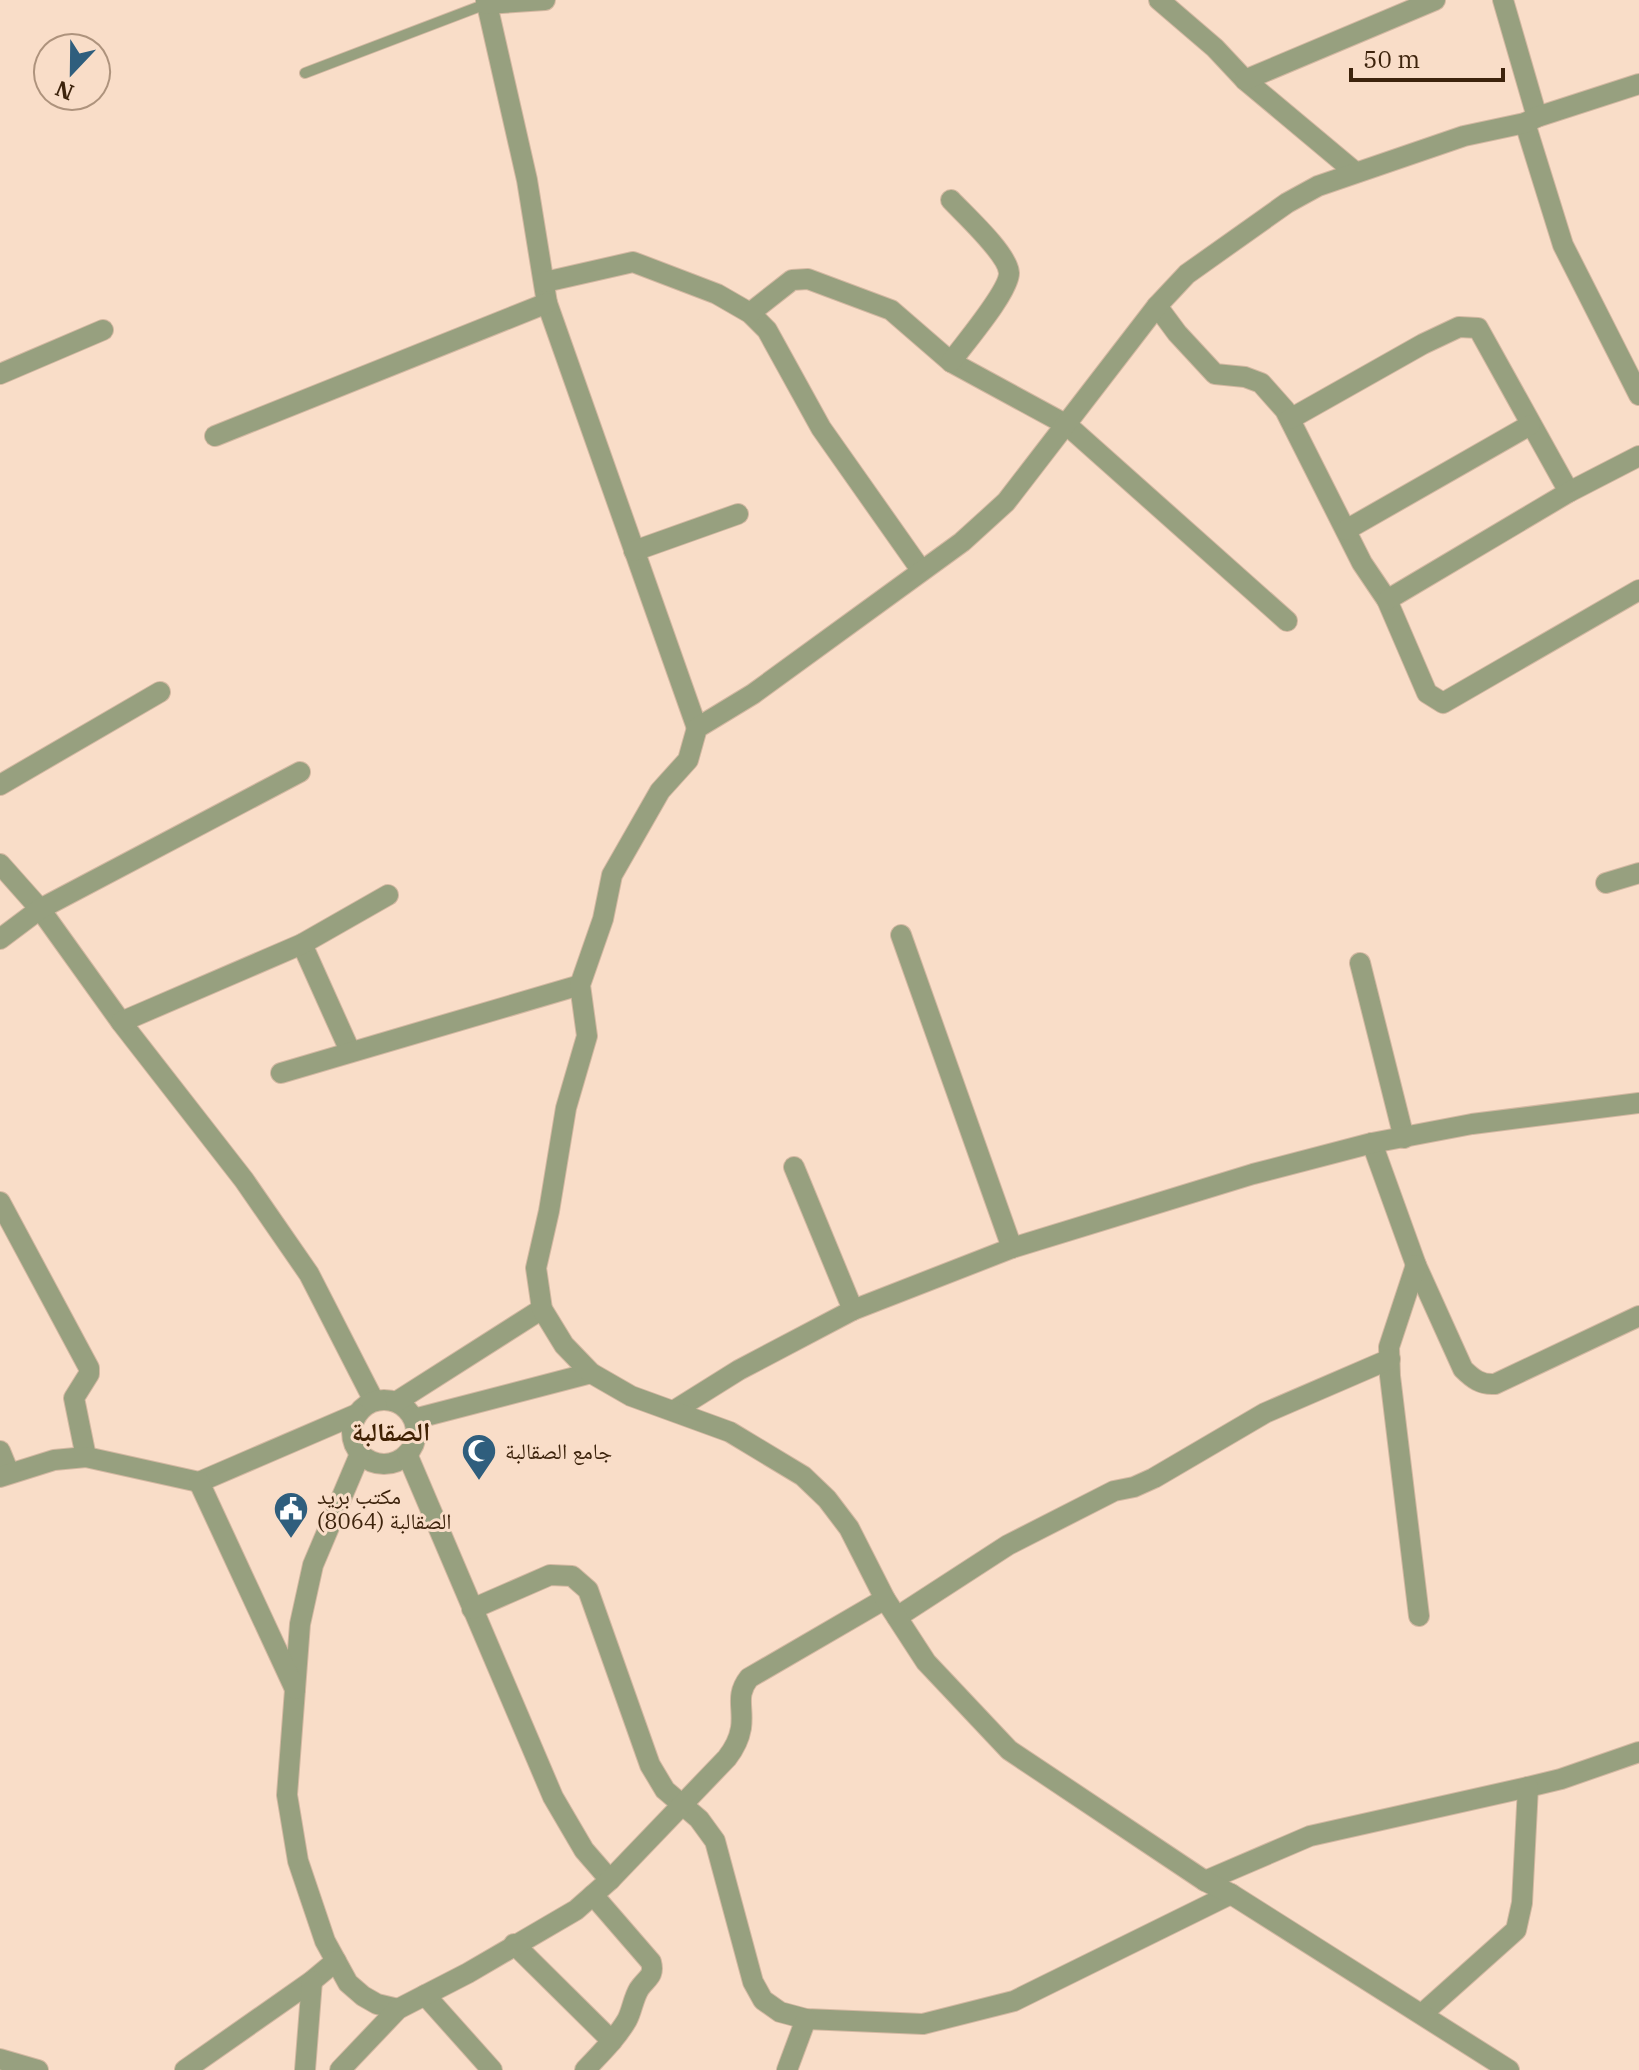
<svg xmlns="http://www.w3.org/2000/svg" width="1639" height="2070" viewBox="0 0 1639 2070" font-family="'IBM Plex Serif','Noto Naskh Arabic',serif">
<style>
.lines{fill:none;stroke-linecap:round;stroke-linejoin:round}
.lane-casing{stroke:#d3b8a2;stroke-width:12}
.street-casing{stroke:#d3b8a2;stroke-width:22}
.lane{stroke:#97a07f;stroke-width:10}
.street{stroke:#97a07f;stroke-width:20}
.labels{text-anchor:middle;stroke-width:6;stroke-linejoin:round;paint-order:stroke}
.poi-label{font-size:22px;fill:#3d230c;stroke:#f9ddc8;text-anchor:start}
.quarter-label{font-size:26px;font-weight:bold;fill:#402103;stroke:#f9ddc8}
</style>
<rect width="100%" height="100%" fill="#f9ddc8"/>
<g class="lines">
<defs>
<polyline id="lane" points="305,73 486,4"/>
<g id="street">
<polyline points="486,0 527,180 547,303 697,728"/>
<polyline points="1159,0 1215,48 1245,80 1355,172"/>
<polyline points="1503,0 1537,117"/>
<polyline points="486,4 545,0"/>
<polyline points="1245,80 1435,0"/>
<polyline points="1525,123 1563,245 1639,395"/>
<polyline points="545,282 633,262 717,294 750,313 767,330 821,428 921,570"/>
<polyline points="1157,306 1177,333 1215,374 1245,377 1261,383 1285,410 1362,563 1387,600 1427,693 1443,703 1639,590"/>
<polyline points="750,313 792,280 808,279 891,310 951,362 1067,425 1287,621"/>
<path d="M951 362C963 345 1009 292 1009 273 1008 254 965 215 951 200"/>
<polyline points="0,374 103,330"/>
<polyline points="1290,419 1423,344 1459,327 1478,328 1569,492"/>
<polyline points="215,436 547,303"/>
<polyline points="1346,530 1530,425"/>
<polyline points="634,551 738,514"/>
<polyline points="1387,600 1569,492 1639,456"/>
<polyline points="0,785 160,692"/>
<polyline points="0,864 40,909 121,1022 244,1180 309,1274 374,1401"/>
<polyline points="1606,883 1639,873"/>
<polyline points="901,935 1012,1248"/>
<polyline points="0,939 40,909 300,772"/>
<polyline points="302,944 350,1051"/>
<polyline points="1360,963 1404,1138"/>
<polyline points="121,1022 302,944 388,895"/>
<polyline points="281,1073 580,985"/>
<path d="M1372 1143 1416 1265 1463 1369C1473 1379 1481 1385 1495 1384L1639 1316"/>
<polyline points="794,1167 853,1310"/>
<polyline points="0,1202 89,1368 89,1374 74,1398 86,1457"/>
<polyline points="1416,1265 1389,1347 1390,1376 1419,1616"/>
<circle cx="384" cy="1432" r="32"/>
<polyline points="396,1402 542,1309"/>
<polyline points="675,1410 739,1370 853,1310 1012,1248 1253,1174 1372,1143 1472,1124 1639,1103"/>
<polyline points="414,1419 591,1373"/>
<polyline points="0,1451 9,1473"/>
<polyline points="360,1454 313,1565 300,1624 287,1795 298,1861 325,1941 348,1983 363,1996 377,2004 398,2009"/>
<polyline points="407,1454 553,1797 584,1850 610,1880"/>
<polyline points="0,1477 54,1460 86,1457 199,1482 357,1414"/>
<polyline points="199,1482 295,1689"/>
<polyline points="472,1609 550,1575 572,1576 588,1590 650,1765 665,1790 699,1819 715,1841 753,1982 763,2000 780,2012 806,2019 923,2024 1014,2001 1231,1894"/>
<polyline points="897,1617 1008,1545 1114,1491 1134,1487 1154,1478 1265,1413 1390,1359"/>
<polyline points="1205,1881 1310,1836 1528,1787 1561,1779 1639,1752"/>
<polyline points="514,1944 612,2041"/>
<polyline points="425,1995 492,2070"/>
<polyline points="1422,2014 1516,1930 1522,1903 1528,1787"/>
<polyline points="0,2059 38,2070"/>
<polyline points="185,2070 312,1981 336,1961"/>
<polyline points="305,2070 312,1981"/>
<path d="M340 2070 398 2009 468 1973 576 1910 610 1880 727 1758C734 1749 739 1740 741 1728 744 1707 735 1696 749 1678L885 1599"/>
<path d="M585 2070C600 2054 616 2039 627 2020 632 2011 633 1999 639 1989 646 1978 655 1977 651 1962L593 1895"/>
<polyline points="787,2070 806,2019"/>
<polyline points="1509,2070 1231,1894 1205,1881 1009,1750 926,1662 885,1599 849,1528 827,1499 803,1476 730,1432 631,1396 591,1373 564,1345 542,1309 536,1268 549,1211 566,1108 587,1036 580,985 603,919 612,875 660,791 688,760 697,728 753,694 962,542 1006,502 1157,306 1187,274 1287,203 1318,186 1464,136 1525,123 1537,117 1639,84"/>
</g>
</defs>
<use href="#lane" class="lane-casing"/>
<use href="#street" class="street-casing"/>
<use href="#lane" class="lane"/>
<use href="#street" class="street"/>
</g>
<defs>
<symbol id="mosque-pin" viewBox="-11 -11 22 30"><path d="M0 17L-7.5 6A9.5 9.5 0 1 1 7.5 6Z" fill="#2f5e7d" stroke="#f9ddc8"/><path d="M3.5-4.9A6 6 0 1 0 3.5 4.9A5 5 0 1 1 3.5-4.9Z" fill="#fff"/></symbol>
<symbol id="civic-pin" viewBox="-11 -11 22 30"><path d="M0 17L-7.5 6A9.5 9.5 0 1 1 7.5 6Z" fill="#2f5e7d" stroke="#f9ddc8"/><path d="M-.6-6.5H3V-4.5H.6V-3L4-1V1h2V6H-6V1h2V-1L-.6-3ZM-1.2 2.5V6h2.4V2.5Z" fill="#fff"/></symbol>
</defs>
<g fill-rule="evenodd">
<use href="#mosque-pin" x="459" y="1431" width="40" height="54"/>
<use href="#civic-pin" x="271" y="1489" width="40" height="54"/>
</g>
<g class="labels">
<g class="poi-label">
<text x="505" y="1459">جامع الصقالبة</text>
<text x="317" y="1504">مكتب بريد<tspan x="317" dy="25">الصقالبة (8064)</tspan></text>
</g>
<g class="quarter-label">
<text x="391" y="1441">الصقالبة</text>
</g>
</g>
<g transform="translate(72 72) rotate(202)"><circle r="38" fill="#f9ddc8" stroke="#ae937d" stroke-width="2"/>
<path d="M0-6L14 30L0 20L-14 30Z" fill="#2f5e7d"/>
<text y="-12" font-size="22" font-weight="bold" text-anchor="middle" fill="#3d230c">N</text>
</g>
<path d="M1351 68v12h152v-12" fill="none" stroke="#3d230c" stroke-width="4"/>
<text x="1363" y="68" font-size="24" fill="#3d230c" stroke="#f9ddc8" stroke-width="6" paint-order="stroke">50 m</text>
</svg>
